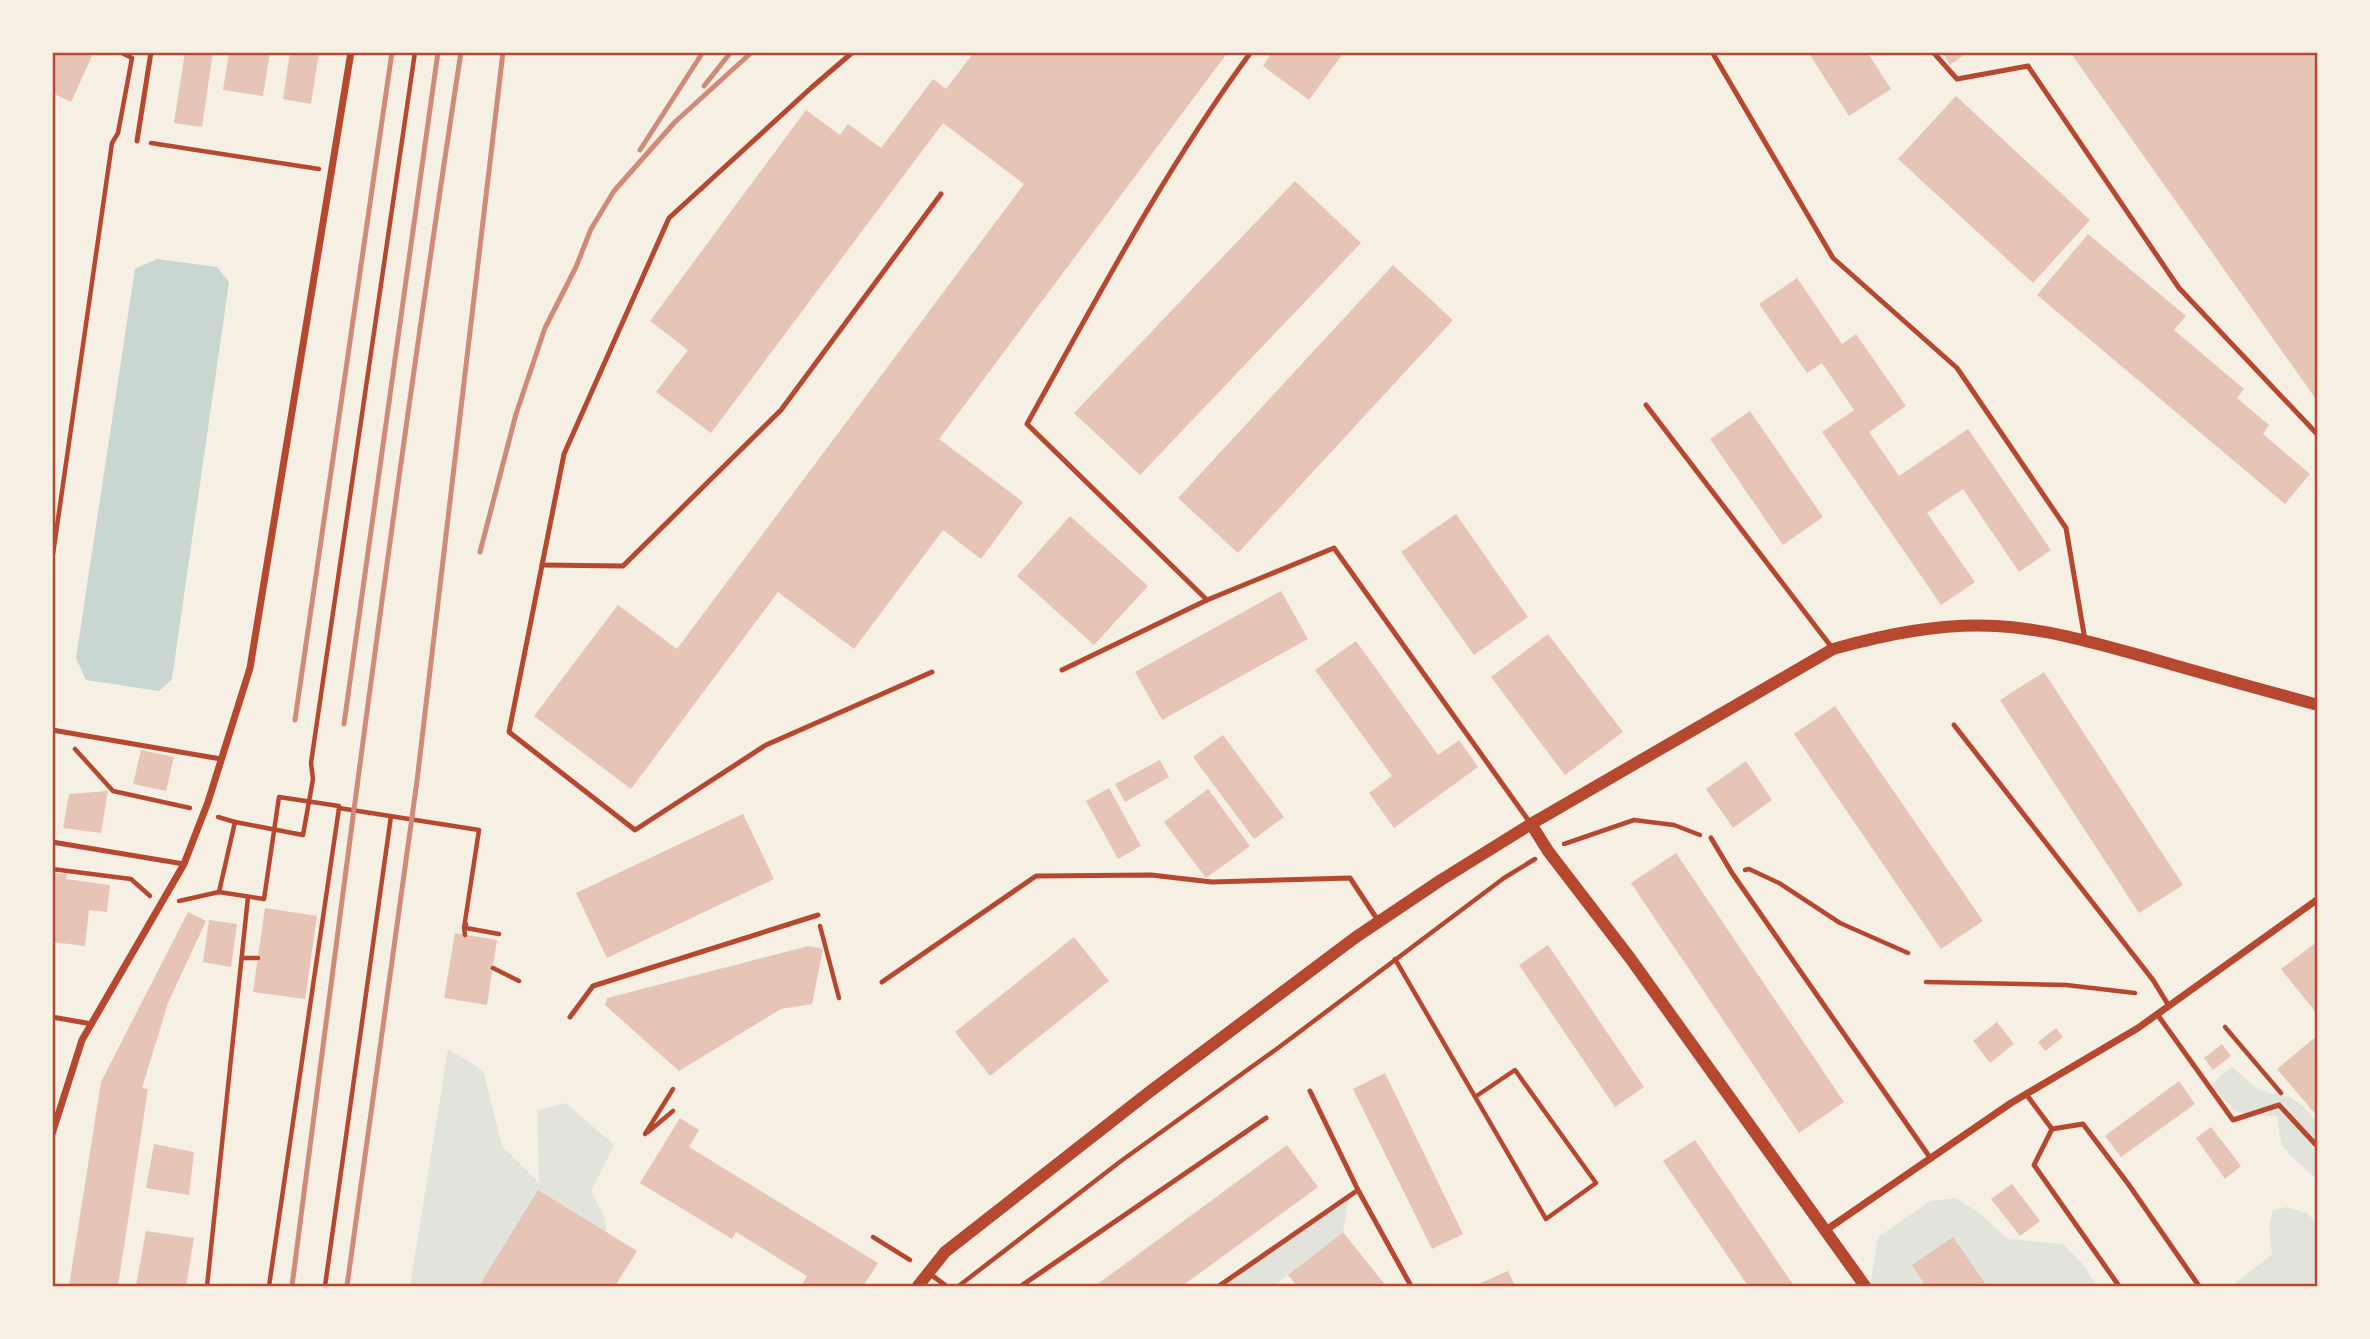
<svg xmlns="http://www.w3.org/2000/svg" width="2370" height="1339" viewBox="0 0 2370 1339" font-family="'Noto Serif',serif">
<style>
.green{fill:#e2e4dc}
.water{fill:#c9d6d2}
.building{fill:#e6c5b7}
.lines{fill:none;stroke-linecap:round;stroke-linejoin:round}
.path{stroke:#b5482f;stroke-width:4.5}
.service{stroke:#b5482f;stroke-width:5}
.minor{stroke:#b5482f;stroke-width:7}
.tertiary{stroke:#b5482f;stroke-width:12}
.rail{stroke:#cf8b77;stroke-width:5}
.neatline{fill:none;stroke:#b5482f;stroke-width:2.5}
</style>
<rect width="100%" height="100%" fill="#f6efe4"/>
<g class="green">
<polygon points="448,1049 483,1070 502,1146 539,1183 537,1110 566,1103 614,1145 591,1191 604,1216 618,1286 410,1286"/>
<polygon points="2232,1067 2255,1087 2267,1093 2288,1096 2303,1106 2317,1122 2317,1180 2289,1154 2281,1143 2277,1116 2248,1115 2234,1110 2212,1086 2221,1075"/>
<polygon points="1349,1195 1343,1232 1274,1286 1224,1286"/>
<polygon points="1956,1198 1979,1213 2008,1239 2063,1244 2082,1263 2097,1286 1870,1286 1878,1237 1930,1201"/>
<polygon points="2287,1207 2307,1213 2317,1224 2317,1286 2232,1286 2272,1254 2269,1226 2273,1210"/>
</g>
<polygon class="water" points="157,259 217,267 229,282 172,679 159,691 86,680 76,658 135,269"/>
<g class="building">
<polygon points="52,52 84,52 92,56 71,102 52,93"/>
<polygon points="185,52 213,52 202,127 174,123"/>
<polygon points="229,52 270,52 263,96 223,90"/>
<polygon points="290,52 319,52 311,104 283,99"/>
<polygon points="974,52 1228,52 939,439 1023,502 981,559 943,530 854,649 778,592 631,789 534,716 618,605 677,649 1024,184 943,123 711,433 656,392 688,350 650,321 806,110 840,135 848,124 881,148 933,79 946,89"/>
<polygon points="1272,52 1344,52 1309,100 1263,66"/>
<polygon points="1808,52 1867,52 1891,89 1849,116"/>
<polygon points="1942,52 1968,52 1950,65"/>
<polygon points="2070,52 2318,52 2318,402"/>
<polygon points="1956,96 2090,220 2033,283 1898,159"/>
<polygon points="1295,181 1361,243 1140,475 1074,413"/>
<polygon points="2088,234 2186,316 2174,330 2244,389 2237,398 2269,425 2263,434 2310,474 2285,504 2037,295"/>
<polygon points="1393,265 1453,320 1238,553 1178,498"/>
<polygon points="1797,278 1842,344 1856,334 1906,406 1869,432 1899,476 1968,429 2051,550 2019,572 1963,489 1927,513 1975,582 1941,605 1822,432 1854,410 1822,363 1807,373 1759,304"/>
<polygon points="1750,411 1823,517 1783,545 1710,439"/>
<polygon points="1456,514 1528,617 1474,655 1401,552"/>
<polygon points="1070,516 1148,586 1094,645 1017,576"/>
<polygon points="1281,591 1308,639 1162,720 1135,672"/>
<polygon points="1548,634 1623,732 1565,775 1491,677"/>
<polygon points="1356,641 1438,755 1459,740 1478,767 1394,828 1369,793 1392,776 1315,670"/>
<polygon points="2044,672 2183,885 2139,913 2000,700"/>
<polygon points="1835,706 1983,921 1941,949 1794,734"/>
<polygon points="1223,735 1284,817 1254,839 1193,757"/>
<polygon points="141,750 174,757 166,791 133,784"/>
<polygon points="1160,760 1169,777 1125,802 1115,784"/>
<polygon points="1746,761 1772,800 1733,828 1706,789"/>
<polygon points="1109,788 1141,846 1118,859 1086,801"/>
<polygon points="1208,789 1250,846 1206,878 1164,822"/>
<polygon points="108,791 101,833 63,828 69,794"/>
<polygon points="743,814 774,879 607,958 576,893"/>
<polygon points="1676,853 1844,1102 1799,1133 1631,883"/>
<polygon points="52,873 67,874 66,879 110,885 107,912 89,910 85,946 52,942"/>
<polygon points="265,908 317,916 305,999 253,992"/>
<polygon points="188,912 206,921 168,1003 142,1088 148,1089 118,1286 69,1286 101,1082"/>
<polygon points="209,920 237,924 231,967 203,962"/>
<polygon points="455,933 497,940 487,1005 444,998"/>
<polygon points="1074,937 1109,981 990,1076 955,1032"/>
<polygon points="2318,941 2318,1015 2281,969"/>
<polygon points="1548,945 1644,1087 1615,1107 1519,965"/>
<polygon points="809,946 823,949 812,1004 781,1009 679,1071 605,1005 607,998"/>
<polygon points="1997,1022 2014,1044 1990,1063 1973,1041"/>
<polygon points="2056,1028 2063,1037 2045,1051 2038,1042"/>
<polygon points="2318,1035 2318,1117 2277,1069"/>
<polygon points="2222,1044 2231,1056 2213,1070 2204,1058"/>
<polygon points="1385,1073 1463,1234 1432,1249 1353,1089"/>
<polygon points="2179,1081 2195,1104 2121,1157 2105,1136"/>
<polygon points="680,1118 699,1130 689,1147 878,1263 863,1286 801,1286 807,1276 736,1232 732,1239 640,1183"/>
<polygon points="2211,1127 2241,1166 2225,1179 2196,1138"/>
<polygon points="1695,1140 1794,1286 1748,1286 1663,1161"/>
<polygon points="154,1144 194,1152 189,1195 146,1188"/>
<polygon points="1287,1145 1318,1187 1182,1286 1095,1286"/>
<polygon points="2012,1184 2040,1221 2020,1236 1991,1199"/>
<polygon points="538,1190 637,1251 615,1286 479,1286"/>
<polygon points="146,1231 194,1238 186,1286 136,1286"/>
<polygon points="1343,1232 1386,1286 1297,1286 1288,1275"/>
<polygon points="1953,1237 1987,1286 1926,1286 1912,1265"/>
<polygon points="1508,1271 1515,1286 1474,1286"/>
</g>
<g class="lines">
<g class="path">
<polyline points="151,143 319,169"/>
<polyline points="52,561 112,143 118,133 132,58 120,52"/>
<polyline points="75,749 113,791 190,808"/>
<polyline points="218,817 235,822"/>
<polyline points="1564,844 1634,820 1674,825 1700,835"/>
<polyline points="52,869 131,879 150,896"/>
<polyline points="1745,870 1749,869 1779,883 1840,923 1908,953"/>
<polyline points="219,892 235,822 303,835 313,779 311,763 415,52"/>
<polyline points="179,901 219,892 264,899 279,797 339,806"/>
<polyline points="466,924 466,928 499,934"/>
<polyline points="820,926 839,998"/>
<polyline points="242,958 258,958"/>
<polyline points="1395,959 1546,1219 1596,1183 1515,1070 1475,1097"/>
<polyline points="493,968 519,981"/>
<polyline points="1926,982 2066,985 2135,993"/>
<polyline points="2225,1027 2281,1093"/>
<polyline points="648,1132 673,1111"/>
<polyline points="645,1134 673,1089"/>
<polyline points="873,1237 910,1260"/>
<polyline points="960,1285 1121,1161 1278,1048 1504,878 1535,859"/>
<polyline points="207,1286 248,897"/>
<polyline points="269,1286 339,808 479,830 464,928 465,935"/>
<polyline points="325,1286 391,816"/>
</g>
<g class="service">
<polyline points="853,52 811,88 669,218 564,454 509,732 635,830 766,745 932,672"/>
<polyline points="1712,52 1833,258 1957,368 2066,528 2085,640"/>
<polyline points="1933,52 1957,79 2028,66 2179,288 2318,435"/>
<polyline points="137,141 151,52"/>
<polyline points="1646,405 1833,649"/>
<polyline points="542,565 623,566 781,410 941,194"/>
<path d="M1207 600 1027 424C1097 298 1165 169 1251 52"/>
<polyline points="1062,670 1207,600 1334,548 1531,824"/>
<polyline points="1954,725 2153,980 2169,1006"/>
<polyline points="52,730 221,759"/>
<polyline points="1711,838 1732,873 1931,1159"/>
<polyline points="52,842 184,864"/>
<polyline points="882,982 1036,876 1151,875 1212,882 1350,878 1379,922"/>
<polyline points="2157,1014 2233,1120 2279,1105 2318,1147"/>
<polyline points="52,1017 92,1024"/>
<polyline points="570,1017 593,986 818,915"/>
<polyline points="1310,1091 1358,1190"/>
<polyline points="2026,1094 2052,1129 2034,1165 2119,1286"/>
<polyline points="2052,1129 2083,1124 2129,1185 2199,1286"/>
<polyline points="929,1273 946,1286"/>
<polyline points="1021,1286 1266,1118"/>
<polyline points="1219,1286 1358,1190 1411,1286"/>
</g>
<g class="minor">
<polyline points="52,1134 82,1040 184,864 208,802 250,668 351,52"/>
<polyline points="1826,1230 2011,1103 2138,1028 2318,899"/>
</g>
<g class="tertiary">
<polyline points="1531,824 1548,851 1630,958 1865,1286"/>
<path d="M918 1286 945 1252 1148 1093 1356 937 1441 880 1531 824 1833 649C1887 634 1941 623 1997 626 2050 629 2102 645 2153 659 2208 675 2263 690 2318 705"/>
</g>
<g class="rail">
<polyline points="704,86 731,52"/>
<polyline points="640,150 703,52"/>
<polyline points="480,552 516,414 545,328 576,267 591,229 614,191 675,122 752,52"/>
<polyline points="295,720 392,52"/>
<polyline points="344,724 438,52"/>
<path d="M292 1286C345 875 398 463 461 52"/>
<polyline points="347,1286 417,781 503,52"/>
</g>
</g>
<rect width="2370" height="1339" fill="none" stroke="#f6efe4" stroke-width="108"/>
<rect x="54" y="54" width="2262" height="1231" class="neatline"/>
</svg>
